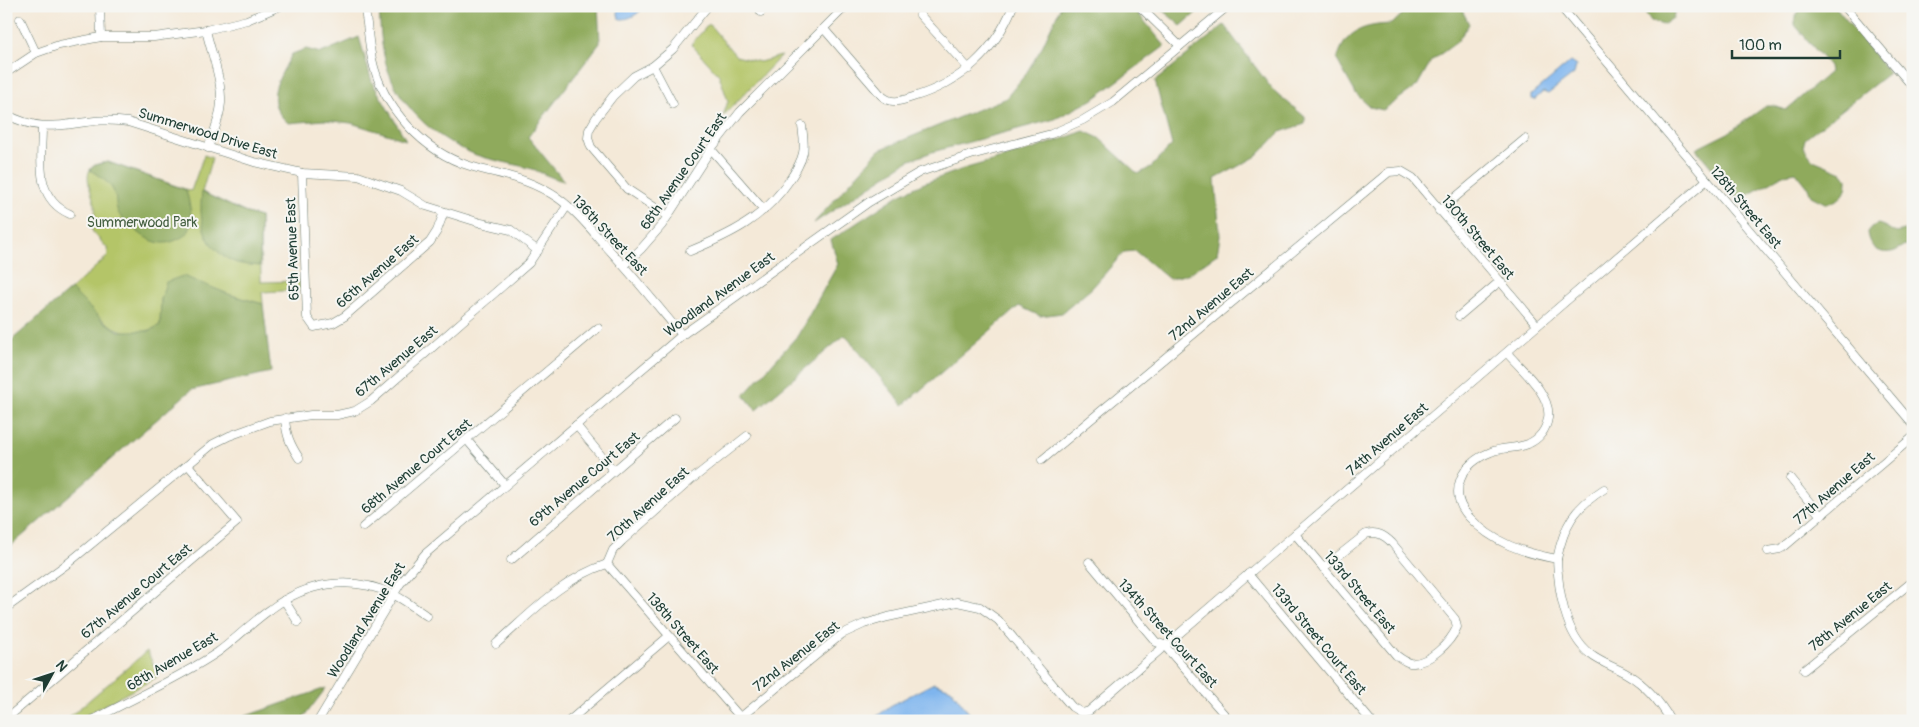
<svg xmlns="http://www.w3.org/2000/svg" width="1919" height="727" viewBox="0 0 1919 727" font-family="Pangolin,sans-serif">
<style>
.green{fill:#b4c568;stroke:#6a814e}
.forest{fill:#8faa5c;stroke:#577448}
.water{fill:#7fb5ee;stroke:#4f7991}
.lines{fill:none;stroke-linecap:round;stroke-linejoin:round}
.minor-casing{stroke:#6a796d;stroke-width:9}
.minor{stroke:#fff;stroke-width:8}
.labels{text-anchor:middle;stroke-width:4;stroke-linejoin:round;paint-order:stroke}
.street-label{font-size:14px;fill:#1f3d34;stroke:#f6f6f2}
.park-label{font-size:14px;fill:#445f41;stroke:#f6f6f2}
</style>
<rect width="100%" height="100%" fill="#f6f6f2"/>
<filter id="ink" filterUnits="userSpaceOnUse"><feTurbulence type="fractalNoise" baseFrequency=".02" numOctaves="2"/><feDisplacementMap in="SourceGraphic" scale="10" xChannelSelector="R" yChannelSelector="G"/><feConvolveMatrix kernelMatrix="1 2 1 2 8 2 1 2 1" color-interpolation-filters="sRGB"/></filter>
<filter id="wash" filterUnits="userSpaceOnUse"><feTurbulence type="fractalNoise" baseFrequency=".0096" numOctaves="4" result="noise"/><feDisplacementMap in="SourceGraphic" scale="20" xChannelSelector="R" yChannelSelector="G"/><feGaussianBlur stdDeviation="1.12" result="paint"/><feColorMatrix in="noise" values="0 0 0 0 0 0 0 0 0 0 0 0 0 0 0 0 0 1.4 0 .05"/><feComposite in="paint" operator="in"/></filter>
<g filter="url(#wash)">
<rect width="100%" height="100%" fill="#f4e9d8"/>
<g class="green">
<polygon points="709,24 736,56 760,62 781,56 723,116 728,101 719,75 691,44"/>
<path d="M204 155 212 158 202 192 244 212 260 217 261 282 300 281 301 290 262 292 263 304 231 295 161 299 160 325C121 348 96 314 71 289L108 256 107 248 92 231 93 230 90 226C94 220 96 214 95 207 94 195 80 173 95 165 99 163 104 163 108 162L191 191Z"/>
<polygon points="147,651 159,676 75,721 69,721 68,718"/>
</g>
<g class="forest">
<path d="M379 6H598L600 43 528 137 564 181C549 178 538 170 525 167 509 163 491 160 476 155 437 139 403 111 388 70 381 50 380 27 379 6Z"/>
<polygon points="1061,6 1132,6 1165,46 1092,100 1055,119 932,152 908,161 814,223 879,150 1006,98 1025,75 1041,49"/>
<polygon points="1158,6 1204,6 1181,26"/>
<path d="M1411 6H1460L1469 24 1457 42 1431 61 1417 86 1383 110 1370 107 1356 94 1337 60C1345 30 1364 25 1392 24Z"/>
<polygon points="1641,6 1676,6 1673,18 1663,25 1651,21"/>
<path d="M1801 6H1835L1889 73 1805 139 1803 147 1813 160 1842 172 1847 178C1847 195 1843 198 1827 204L1811 196 1807 186 1796 172 1785 174 1739 200 1696 149 1728 133 1766 106H1774L1786 110 1830 72 1829 66 1795 25V16Z"/>
<polygon points="1224,25 1272,89 1305,117 1305,124 1280,132 1257,156 1215,179 1220,236 1217,254 1190,273 1169,279 1135,251 1124,252 1092,288 1062,313 1040,316 1019,306 903,405 845,335 756,410 744,395 798,335 838,264 831,240 899,195 922,184 963,169 1034,149 1084,131 1099,138 1138,174 1151,167 1172,145 1155,81"/>
<path d="M359 37 372 82 406 140 351 123 324 120 288 123C262 100 279 79 292 54L306 49 321 53Z"/>
<path d="M108 162 186 190C189 201 193 217 190 228 188 235 182 237 176 240 157 249 142 236 129 224 124 220 118 215 117 209 115 202 117 197 113 190 108 181 99 176 90 170L95 165Z"/>
<path d="M202 192 244 212 260 217V266C253 265 244 265 237 263 205 251 198 223 202 192Z"/>
<path d="M1878 224C1898 230 1890 239 1913 226V252L1906 246C1901 247 1899 249 1895 251 1880 256 1868 247 1867 232L1871 227Z"/>
<polygon points="183,276 231,295 263,304 271,372 191,390 6,550 6,345 71,289 103,321 119,331 149,331 160,325 161,299 166,282"/>
<polygon points="326,688 301,721 232,721"/>
</g>
<g class="water">
<path d="M619 6H645C638 14 630 20 619 19L617 8Z"/>
<polygon points="1570,62 1576,66 1574,74 1548,94 1543,92 1534,100 1531,99 1531,95"/>
<polygon points="934,683 951,689 975,721 871,721 890,706"/>
</g>
</g>
<g filter="url(#ink)">
<g class="lines">
<defs>
<g id="minor">
<polyline points="100,6 101,37"/>
<path d="M364 6C368 23 368 41 372 59 382 106 423 152 470 166 504 176 527 177 558 198 575 210 589 227 603 243 631 273 656 304 682 335"/>
<polyline points="758,6 761,12"/>
<polyline points="1139,6 1180,46"/>
<polyline points="1560,6 1913,424"/>
<polyline points="1844,6 1913,87"/>
<polyline points="920,15 969,69"/>
<polyline points="20,19 36,53"/>
<path d="M824 29 881 95C891 105 901 101 913 97 960 83 995 52 1013 6"/>
<path d="M206 30C211 53 222 79 221 103 220 119 213 134 208 148"/>
<polyline points="653,66 673,104"/>
<polyline points="6,73 36,53 59,45 101,37 154,37 206,30 247,20 280,6"/>
<path d="M6 114C52 140 80 114 128 122L254 162 302 173 358 176 401 191 426 206 481 223 511 230 538 251"/>
<path d="M42 127C42 158 33 198 70 214"/>
<polyline points="711,149 764,210"/>
<polyline points="302,173 307,317 314,327 333,323 345,316 430,242 437,231 444,212"/>
<polyline points="1439,211 1525,139"/>
<polyline points="668,216 627,189 591,147 588,138 589,130 596,118 613,96 634,76 653,66 673,49 708,6"/>
<path d="M690 251C731 234 763 219 789 181 795 172 801 163 803 153 805 144 803 135 802 126"/>
<polyline points="624,265 641,249 662,225 711,149 740,112 846,6"/>
<polyline points="1459,316 1499,282"/>
<path d="M1507 353C1521 369 1552 395 1548 418 1546 430 1539 439 1528 444 1516 449 1502 447 1491 452 1462 463 1446 492 1469 517 1493 543 1524 553 1557 559 1558 589 1565 635 1590 654 1601 663 1615 667 1627 674 1646 685 1660 702 1671 721"/>
<path d="M285 418C286 435 290 444 299 458"/>
<polyline points="576,425 613,470"/>
<polyline points="467,440 505,485"/>
<polyline points="1042,460 1389,172 1401,171 1413,178 1537,325"/>
<polyline points="1790,478 1820,515"/>
<polyline points="363,527 598,328"/>
<path d="M1295 534 1396 655C1400 658 1405 662 1410 663 1428 665 1451 642 1457 627L1455 619 1392 543C1384 535 1377 531 1366 534L1323 568"/>
<polyline points="1768,551 1780,549 1785,546 1913,437"/>
<path d="M1557 559C1564 525 1574 508 1604 489"/>
<polyline points="511,560 675,418"/>
<polyline points="1089,562 1156,642 1164,645 1230,721"/>
<polyline points="607,564 740,717"/>
<polyline points="607,564 613,550 622,541 691,480 747,436"/>
<polyline points="1248,574 1371,721"/>
<polyline points="284,600 298,622"/>
<polyline points="6,608 67,564 213,444 229,436 270,421 311,415 337,415 355,411 371,401 529,263 567,206"/>
<path d="M496 644C530 614 563 578 607 564"/>
<polyline points="1804,670 1913,581"/>
<polyline points="6,719 237,522 188,465"/>
<path d="M91 721C133 698 178 679 218 652 236 639 252 622 271 609 307 582 351 575 392 594 404 599 416 609 427 616"/>
<polyline points="318,721 400,584 425,554 682,335 869,202 920,172 971,155 1051,134 1083,120 1113,102 1228,6"/>
<polyline points="569,721 669,636"/>
<polyline points="736,721 842,634 864,624 888,617 957,602 980,607 998,620 1072,707 1082,713 1089,711 1707,180"/>
</g>
</defs>
<use href="#minor" class="minor-casing"/>
<use href="#minor" class="minor"/>
</g>
</g>
<g class="labels">
<g class="street-label">
<text transform="translate(208 133) rotate(17)" y="5">Summerwood Drive East</text>
<text transform="translate(683 171) rotate(-55)" y="5">68th Avenue Court East</text>
<text transform="translate(1746 207) rotate(50)" y="5">128th Street East</text>
<text transform="translate(610 235) rotate(47)" y="5">136th Street East</text>
<text transform="translate(1478 237) rotate(50)" y="5">130th Street East</text>
<text transform="translate(292 249) rotate(-92)" y="5">65th Avenue East</text>
<text transform="translate(377 271) rotate(-41)" y="5">66th Avenue East</text>
<text transform="translate(719 294) rotate(-36)" y="5">Woodland Avenue East</text>
<text transform="translate(1211 304) rotate(-40)" y="5">72nd Avenue East</text>
<text transform="translate(396 361) rotate(-40)" y="5">67th Avenue East</text>
<text transform="translate(1387 439) rotate(-41)" y="5">74th Avenue East</text>
<text transform="translate(416 466) rotate(-40)" y="5">68th Avenue Court East</text>
<text transform="translate(584 479) rotate(-40)" y="5">69th Avenue Court East</text>
<text transform="translate(1834 488) rotate(-41)" y="5">77th Avenue East</text>
<text transform="translate(648 504) rotate(-42)" y="5">70th Avenue East</text>
<text transform="translate(136 591) rotate(-40)" y="5">67th Avenue Court East</text>
<text transform="translate(1360 592) rotate(50)" y="5">133rd Street East</text>
<text transform="translate(1850 616) rotate(-39)" y="5">78th Avenue East</text>
<text transform="translate(366 620) rotate(-58)" y="5">Woodland Avenue East</text>
<text transform="translate(683 633) rotate(49)" y="5">138th Street East</text>
<text transform="translate(1168 633) rotate(48)" y="5">134th Street Court East</text>
<text transform="translate(1319 639) rotate(50)" y="5">133rd Street Court East</text>
<text transform="translate(796 656) rotate(-38)" y="5">72nd Avenue East</text>
<text transform="translate(172 661) rotate(-30)" y="5">68th Avenue East</text>
</g>
<g class="park-label">
<text x="142" y="227">Summerwood Park</text>
</g>
</g>
<rect width="1919" height="727" fill="none" stroke="#f6f6f2" stroke-width="25"/>
<g transform="translate(52 674) rotate(50)" stroke="#f6f6f2" stroke-width="4" paint-order="stroke">
<path d="M0-4L9 19L0 12L-9 19Z" fill="#1f3d34"/>
<text y="-8" font-size="14" font-weight="bold" text-anchor="middle" fill="#1f3d34">N</text>
</g>
<path d="M1732 50v8h108v-8" fill="none" stroke="#1f3d34" stroke-width="2.5"/>
<text x="1739" y="50" font-size="15" fill="#1f3d34" stroke="#f6f6f2" stroke-width="4" paint-order="stroke">100 m</text>
</svg>
